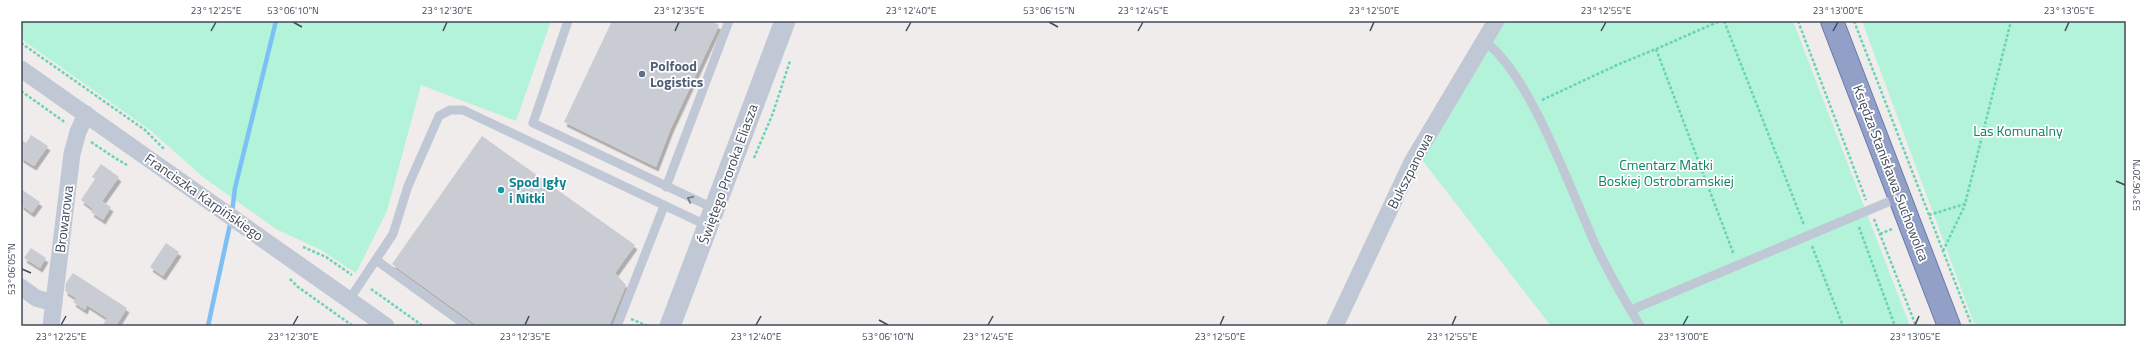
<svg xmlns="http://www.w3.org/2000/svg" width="2147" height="347" viewBox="0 0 2147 347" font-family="'Titillium Web',sans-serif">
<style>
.green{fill:#b3f3da}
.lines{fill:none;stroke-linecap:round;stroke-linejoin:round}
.stream{stroke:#7cc0f5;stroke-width:4.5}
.building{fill:#caccd4;filter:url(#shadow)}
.trunk-casing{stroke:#697aad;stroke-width:24}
.path{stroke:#68d4b7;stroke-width:2.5;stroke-dasharray:3 2;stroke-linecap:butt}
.service{stroke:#c0c7d5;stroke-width:9}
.minor{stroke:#c0c7d5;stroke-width:17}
.tertiary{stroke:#c0c7d5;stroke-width:21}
.trunk{stroke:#92a0c8;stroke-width:22}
.oneway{stroke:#6e7686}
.ticks{fill:none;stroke:#424a5b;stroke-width:1.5}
.service-dot{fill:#5c6f8a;stroke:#fff;stroke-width:1.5}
.culture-dot{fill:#0f9aa8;stroke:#fff;stroke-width:1.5}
.labels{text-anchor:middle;stroke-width:3.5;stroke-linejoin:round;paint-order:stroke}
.service-label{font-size:14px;font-weight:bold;fill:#4e5e75;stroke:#fff;text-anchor:start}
.park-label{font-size:14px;fill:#0d8262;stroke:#fff}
.street-label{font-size:14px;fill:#424a5b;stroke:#fff}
.culture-label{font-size:14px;font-weight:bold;fill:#0d838f;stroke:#fff;text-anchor:start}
.neatline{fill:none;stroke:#424a5b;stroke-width:1.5}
.ticks-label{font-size:10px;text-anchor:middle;fill:#424a5b}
</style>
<defs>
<filter id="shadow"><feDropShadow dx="2.5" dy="4.5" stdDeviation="0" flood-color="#0004"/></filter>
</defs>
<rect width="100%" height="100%" fill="#efeceb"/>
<g class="green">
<polygon points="21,21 551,21 516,121 421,85 387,211 356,273 321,250 276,229 203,177 150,130 21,39"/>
<polygon points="1506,21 1793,21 1910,326 1551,326 1422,160"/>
<polygon points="1862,21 2126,21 2126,326 1975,326"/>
</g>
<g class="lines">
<g class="stream">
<polyline points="232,213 235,188 276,21"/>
<polyline points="208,326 231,220"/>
</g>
</g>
<g class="building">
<polygon points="612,21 710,21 719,25 671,128 656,167 564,122"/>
<polygon points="31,135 48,146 34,166 21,158 21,139 26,143"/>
<polygon points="482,136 635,245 615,273 626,285 609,326 478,326 392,264"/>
<polygon points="101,164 119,177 102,201 111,207 103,220 91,212 93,209 81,200 95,179 92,177"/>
<polygon points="21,189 40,202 32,213 21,205"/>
<polygon points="166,243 179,252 163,276 150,267"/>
<polygon points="31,248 46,258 40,268 24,258"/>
<polygon points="73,273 127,308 116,326 102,326 107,318 87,305 85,310 73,302 76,298 65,291 66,283"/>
</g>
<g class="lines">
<defs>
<polyline id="trunk" points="1832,21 1949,326"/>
</defs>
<use href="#trunk" class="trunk-casing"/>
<g class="path">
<polyline points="1724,21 1804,225"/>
<polyline points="1798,21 1866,200"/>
<polyline points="1854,21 1972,326"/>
<polyline points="21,43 145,130 164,149"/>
<polyline points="1656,49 1720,21"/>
<polyline points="21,91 66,123"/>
<polyline points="1542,100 1617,65 1656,49 1734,255"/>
<polyline points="91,142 115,158 127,165"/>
<polyline points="754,158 773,113 790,61"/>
<polyline points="1929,215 1965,204 2011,21"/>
<polyline points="1874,219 1916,326"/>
<polyline points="1859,227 1895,326"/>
<polyline points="1880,234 1892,229"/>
<polyline points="1812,246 1843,326"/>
<polyline points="303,247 326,257 352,275"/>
<polyline points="1943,251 1965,205"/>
<polyline points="290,279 298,287 353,326"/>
<polyline points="371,289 423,326"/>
<polyline points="631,319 648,326"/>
</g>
<g class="service">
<polyline points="568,21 533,123 715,209"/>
<path d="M1484 41C1529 72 1571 191 1595 244 1608 272 1624 299 1640 326"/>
<polyline points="666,187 729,21"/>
<polyline points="376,260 467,326"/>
<polyline points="349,300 393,234 408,186 439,116 450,110 463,110 708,226"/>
<polyline points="1631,310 1900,197"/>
<polyline points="617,326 664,206"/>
</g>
<g class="minor">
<polyline points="21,69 386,326"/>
<polyline points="21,287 36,298 54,303"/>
<polyline points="51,326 72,154 78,132 86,114"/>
<polyline points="1335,326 1412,162 1496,21"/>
</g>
<polyline class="tertiary" points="670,326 785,21"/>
<use href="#trunk" class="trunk"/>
</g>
<defs><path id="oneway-chevron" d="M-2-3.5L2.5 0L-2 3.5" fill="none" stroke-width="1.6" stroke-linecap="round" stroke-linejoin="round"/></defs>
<use class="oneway" href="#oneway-chevron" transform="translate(690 199) rotate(-155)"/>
<path class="ticks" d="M293 22 302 27M1049 22 1058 27M211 31 216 22M443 31 447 22M675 31 679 22M906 31 911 22M1138 31 1143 22M1370 31 1374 22M1601 31 1606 22M1833 31 1838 22M2065 31 2069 22M2116 181 2125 185M22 269 31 273M879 320 888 325M61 325 66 316M293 325 298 316M525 325 529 316M756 325 761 316M988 325 993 316M1220 325 1224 316M1452 325 1456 316M1683 325 1688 316M1915 325 1919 316"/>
<circle class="service-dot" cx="642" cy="74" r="4"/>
<circle class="culture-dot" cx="501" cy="190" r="4"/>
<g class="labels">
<g class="service-label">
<text x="650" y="71">Polfood<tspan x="650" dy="16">Logistics</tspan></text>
</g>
<g class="park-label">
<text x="2018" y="136">Las Komunalny</text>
<text x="1666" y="170">Cmentarz Matki<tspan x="1666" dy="16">Boskiej Ostrobramskiej</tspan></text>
</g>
<g class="street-label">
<text transform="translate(1410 171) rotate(-63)" y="5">Bukszpanowa</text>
<text transform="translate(1891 173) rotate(69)" y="5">Księdza Stanisława Suchowolca</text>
<text transform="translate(728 174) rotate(-70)" y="5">Świętego Proroka Eliasza</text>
<text transform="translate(204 197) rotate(35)" y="5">Franciszka Karpińskiego</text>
<text transform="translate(64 219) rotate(-83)" y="5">Browarowa</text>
</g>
<g class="culture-label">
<text x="509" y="187">Spod Igły<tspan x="509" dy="16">i Nitki</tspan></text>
</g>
</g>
<rect width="2147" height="347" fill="none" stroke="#ffffff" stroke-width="44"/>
<rect x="22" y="22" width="2103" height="303" class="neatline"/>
<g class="ticks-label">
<text x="216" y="14">23°12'25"E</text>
<text x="293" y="14">53°06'10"N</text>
<text x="447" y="14">23°12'30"E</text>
<text x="679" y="14">23°12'35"E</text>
<text x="911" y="14">23°12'40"E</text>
<text x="1049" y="14">53°06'15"N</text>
<text x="1143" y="14">23°12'45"E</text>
<text x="1374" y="14">23°12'50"E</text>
<text x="1606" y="14">23°12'55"E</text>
<text x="1838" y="14">23°13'00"E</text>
<text x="2069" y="14">23°13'05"E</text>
<text transform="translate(2136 185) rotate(-90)" y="4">53°06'20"N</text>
<text transform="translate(11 269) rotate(-90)" y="4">53°06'05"N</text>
<text x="61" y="340">23°12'25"E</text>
<text x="293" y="340">23°12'30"E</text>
<text x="525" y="340">23°12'35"E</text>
<text x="756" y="340">23°12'40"E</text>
<text x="888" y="340">53°06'10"N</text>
<text x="988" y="340">23°12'45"E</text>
<text x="1220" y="340">23°12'50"E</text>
<text x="1452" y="340">23°12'55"E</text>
<text x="1683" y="340">23°13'00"E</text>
<text x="1915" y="340">23°13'05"E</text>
</g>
</svg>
